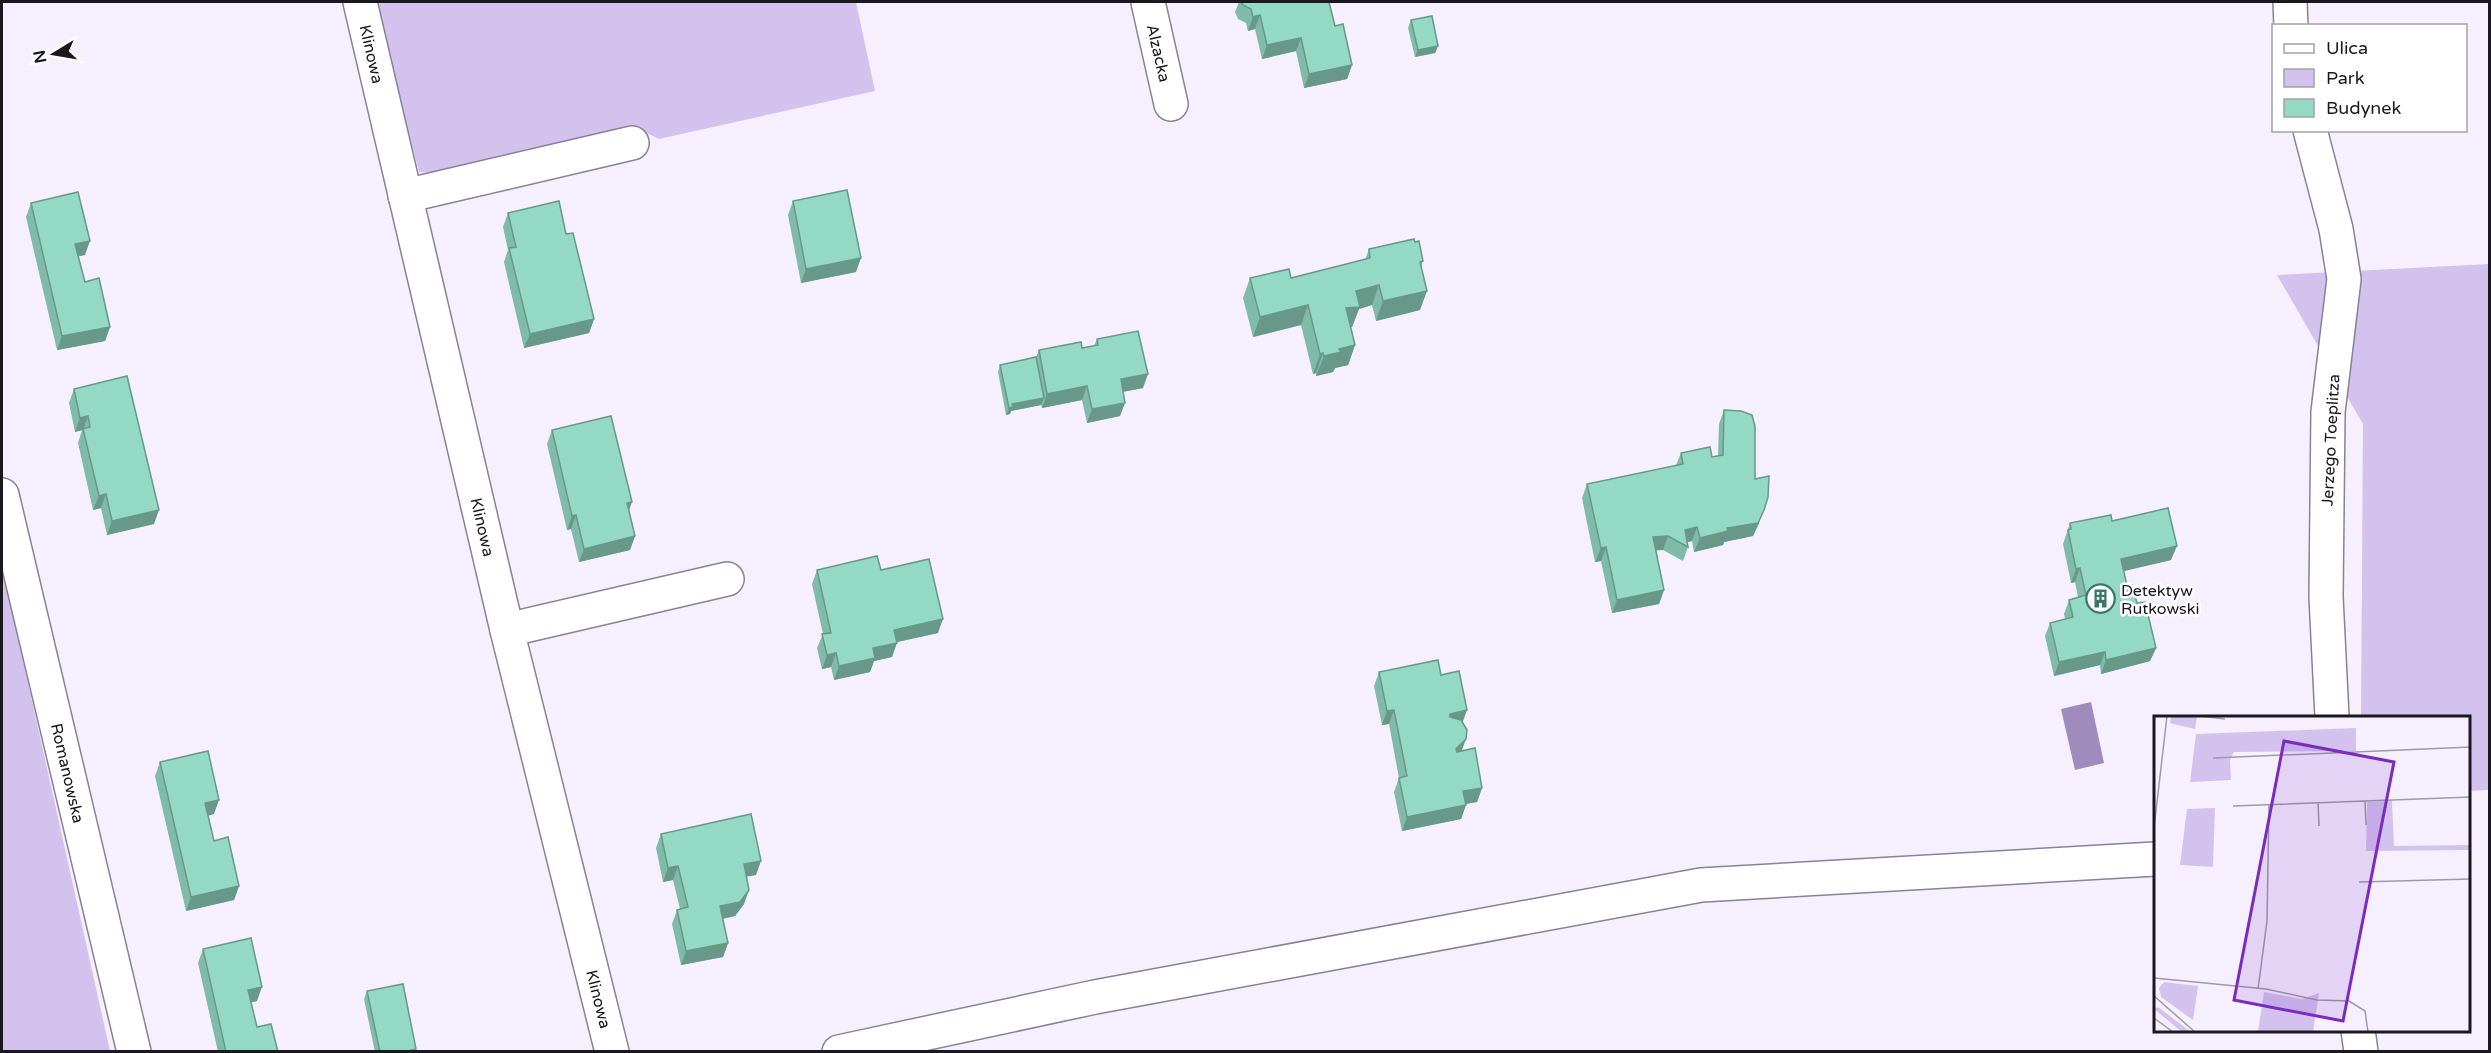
<svg xmlns="http://www.w3.org/2000/svg" width="2491" height="1053" viewBox="0 0 2491 1053" font-family="'Varela Round',sans-serif">
<style>
.green{fill:#d4c2ee}
.water{fill:#a08bbd}
.lines{fill:none;stroke-linecap:round;stroke-linejoin:round}
.minor-casing{stroke:#898196;stroke-width:36}
.minor{stroke:#fff;stroke-width:33}
.wall{fill:#7fbba8}
.shaded-wall{fill:#689888}
.building{fill:#94d9c3;stroke:#689888;stroke-width:1.5}
.labels{text-anchor:middle;stroke-width:5;stroke-linejoin:round;paint-order:stroke}
.street-label{font-size:16px;fill:#1a171f;stroke:#fff}
.poi-label{font-size:16px;fill:#1a171f;stroke:#fff;text-anchor:start}
.inset-road{fill:none;stroke:#9e99a5;stroke-width:1.5}
.view{fill:#7b2cbf;fill-opacity:0.15;stroke:#7b2cbf;stroke-width:3}
.inset-edge{fill:none;stroke:#1a171f;stroke-width:3}
</style>
<rect width="100%" height="100%" fill="#f6f0fe"/>
<g class="green">
<polygon points="375,2 856,2 875,91 659,139 630,125 443,174 419,172"/>
<polygon points="2489,264 2489,790 2469,791 2468,717 2361,717 2363,424 2277,275"/>
<polygon points="2,566 110,1051 2,1051"/>
</g>
<polygon class="water" points="2091,702 2104,763 2075,770 2061,709"/>
<g class="lines">
<defs>
<g id="minor">
<polyline points="360,2 507,630 612,1052"/>
<polyline points="1148,2 1171,104"/>
<polyline points="2290,2 2291,26"/>
<polyline points="2310,130 2336,229 2344,279 2328,412 2326,597 2332,717"/>
<polyline points="405,196 632,143"/>
<polyline points="2,495 134,1052"/>
<polyline points="507,630 727,579"/>
<polyline points="2358,1030 2361,1052"/>
<polyline points="839,1052 1095,997 1701,885 2155,859"/>
</g>
</defs>
<use href="#minor" class="minor-casing"/>
<use href="#minor" class="minor"/>
</g>
<g class="wall">
<polygon points="1239,2 1329,2 1335,26 1352,65 1347,79 1304,88 1296,51 1262,59 1255,29 1248,31 1246,23 1238,19 1235,12"/>
<polygon points="1411,20 1438,46 1435,53 1415,57 1408,28"/>
<polygon points="793,201 856,272 801,283 788,215"/>
<polygon points="31,203 85,255 78,256 85,282 110,327 105,341 57,350 26,217"/>
<polygon points="508,213 566,234 594,319 589,333 524,348 504,262 508,250 503,227"/>
<polygon points="1369,249 1423,261 1421,267 1420,310 1376,321 1372,305 1359,309 1352,327 1350,327 1355,345 1348,365 1335,368 1333,372 1316,376 1316,373 1313,374 1301,325 1253,337 1243,298 1250,278 1291,278 1365,260"/>
<polygon points="1097,339 1143,388 1123,392 1120,416 1087,423 1082,400 1042,408 1041,405 1011,411 1010,414 1006,415 998,372 1000,365 1036,357 1039,350 1082,348 1094,346"/>
<polygon points="74,389 154,524 107,535 101,508 93,510 78,443 82,430 75,432 69,403"/>
<polygon points="1724,410 1755,479 1759,524 1753,536 1724,542 1723,545 1694,552 1692,541 1687,542 1688,547 1683,561 1663,550 1656,550 1664,590 1659,604 1612,613 1601,561 1595,562 1582,498 1587,484 1676,465 1681,453 1712,457 1718,456 1719,424"/>
<polygon points="552,430 629,510 635,536 630,550 579,562 571,529 567,530 547,444"/>
<polygon points="2112,521 2171,560 2123,571 2127,586 2137,603 2156,648 2150,661 2101,674 2100,665 2054,676 2045,636 2050,623 2065,619 2064,614 2069,600 2078,597 2075,582 2071,583 2063,544 2070,523"/>
<polygon points="817,570 881,570 938,633 897,642 892,657 874,661 870,672 834,680 831,667 822,669 817,648 823,634 812,584"/>
<polygon points="1379,672 1441,675 1462,722 1462,751 1482,788 1477,802 1466,804 1461,819 1402,831 1394,792 1399,778 1389,724 1382,725 1374,686"/>
<polygon points="160,762 214,814 208,816 214,841 239,886 234,900 186,911 155,776"/>
<polygon points="661,834 756,875 746,876 744,904 735,916 723,919 728,943 723,957 681,965 672,924 677,910 680,909 673,880 663,882 656,848"/>
<polygon points="203,949 257,1001 251,1002 257,1027 278,1052 218,1052 198,963"/>
<polygon points="367,991 415,1052 375,1052 364,999"/>
</g>
<g class="shaded-wall">
<polygon points="1260,15 1255,29 1248,31 1253,17"/>
<polygon points="1301,38 1296,51 1262,59 1267,45"/>
<polygon points="1438,46 1435,53 1415,57 1418,50"/>
<polygon points="1352,65 1347,79 1304,88 1309,74"/>
<polygon points="90,241 85,255 70,258 75,244"/>
<polygon points="861,258 856,272 801,283 806,269"/>
<polygon points="1379,285 1372,305 1359,309 1352,327 1338,327 1346,308 1356,291"/>
<polygon points="1427,291 1420,310 1376,321 1383,301"/>
<polygon points="1308,305 1301,325 1253,337 1260,317"/>
<polygon points="594,319 589,333 524,348 530,334"/>
<polygon points="110,327 105,341 57,350 62,336"/>
<polygon points="1355,345 1348,365 1335,368 1333,372 1316,376 1324,356 1339,349"/>
<polygon points="1323,353 1316,373 1313,374 1320,354"/>
<polygon points="1148,374 1143,388 1116,393 1121,379"/>
<polygon points="1087,386 1082,400 1042,408 1047,394"/>
<polygon points="1044,398 1041,405 1011,411 1010,414 1006,415 1009,408 1012,404"/>
<polygon points="1125,403 1120,416 1087,423 1092,409"/>
<polygon points="88,416 83,430 75,432 80,418"/>
<polygon points="106,494 101,508 93,510 99,496"/>
<polygon points="632,502 627,516 627,503"/>
<polygon points="159,510 154,524 107,535 112,521"/>
<polygon points="1764,510 1753,536 1724,542 1723,545 1694,552 1700,538 1727,528"/>
<polygon points="576,515 571,529 567,530 572,516"/>
<polygon points="1697,527 1692,541 1680,544 1685,530"/>
<polygon points="635,536 630,550 579,562 584,549"/>
<polygon points="1668,536 1663,550 1647,551 1653,537"/>
<polygon points="2177,546 2171,560 2116,573 2121,559"/>
<polygon points="1606,547 1601,561 1595,562 1601,548"/>
<polygon points="2080,568 2075,582 2071,583 2076,569"/>
<polygon points="1664,590 1659,604 1612,613 1617,600"/>
<polygon points="943,619 938,633 888,644 894,630"/>
<polygon points="897,643 892,657 874,661 870,672 834,680 839,666 873,648"/>
<polygon points="2156,648 2150,661 2101,674 2106,660"/>
<polygon points="2105,652 2100,665 2054,676 2059,662"/>
<polygon points="836,653 831,667 822,669 827,655"/>
<polygon points="1394,710 1389,724 1382,725 1387,711"/>
<polygon points="1467,710 1462,724 1445,728 1450,714"/>
<polygon points="1466,739 1461,753 1451,762 1456,749"/>
<polygon points="1482,788 1477,802 1458,805 1463,791"/>
<polygon points="219,800 214,814 200,817 205,803"/>
<polygon points="1466,805 1461,819 1402,831 1407,817"/>
<polygon points="761,861 756,875 739,878 744,864"/>
<polygon points="678,866 673,880 663,882 668,868"/>
<polygon points="239,886 234,900 186,911 191,897"/>
<polygon points="749,890 744,904 735,916 715,920 720,906"/>
<polygon points="728,943 723,957 681,965 686,951"/>
<polygon points="262,987 257,1001 243,1004 248,990"/>
</g>
<g class="building">
<polygon points="1241,2 1329,2 1335,26 1343,24 1352,65 1309,74 1301,38 1267,45 1260,15 1253,17 1251,9 1243,5"/>
<polygon points="1432,16 1438,46 1418,50 1411,20"/>
<polygon points="847,190 861,258 806,269 793,201"/>
<polygon points="78,192 90,241 75,244 85,282 99,278 110,327 62,336 31,203"/>
<polygon points="559,201 566,234 573,233 594,319 530,334 509,248 516,247 508,213"/>
<polygon points="1414,239 1415,242 1419,241 1423,261 1420,262 1427,291 1383,301 1379,285 1356,291 1360,307 1346,308 1355,345 1339,349 1341,352 1324,356 1323,353 1320,354 1308,305 1260,317 1250,278 1289,269 1291,278 1370,258 1369,249"/>
<polygon points="1138,331 1148,374 1121,379 1125,403 1092,409 1087,386 1047,394 1039,350 1081,342 1082,348 1098,345 1097,339"/>
<polygon points="1036,357 1044,398 1012,404 1013,407 1009,408 1000,365"/>
<polygon points="127,376 159,510 112,521 106,494 99,496 83,429 90,427 88,416 80,418 74,389"/>
<polygon points="1724,410 1741,411 1752,415 1755,426 1755,479 1769,476 1768,497 1764,510 1758,523 1727,528 1728,531 1700,538 1697,527 1685,530 1688,547 1668,536 1653,537 1664,590 1617,600 1606,547 1601,548 1587,484 1683,464 1681,453 1710,447 1712,457 1723,455"/>
<polygon points="611,416 632,502 627,503 635,536 584,549 576,515 572,516 552,430"/>
<polygon points="2168,508 2177,546 2121,559 2127,586 2132,585 2137,603 2145,602 2156,648 2106,660 2105,652 2059,662 2050,623 2073,617 2069,600 2086,595 2080,568 2076,569 2068,530 2071,529 2070,523 2111,515 2112,521"/>
<polygon points="877,556 881,570 929,559 943,619 894,630 897,643 873,648 875,658 839,666 836,653 827,655 822,634 831,633 817,570"/>
<polygon points="1438,660 1441,675 1459,671 1467,710 1450,714 1450,717 1461,720 1467,730 1466,739 1456,749 1457,752 1475,748 1482,788 1463,791 1466,805 1407,817 1399,778 1407,776 1394,710 1387,711 1379,672"/>
<polygon points="208,751 219,800 205,803 214,841 228,837 239,886 191,897 160,762"/>
<polygon points="751,814 761,861 744,864 749,890 740,902 720,906 728,943 686,951 677,910 688,907 678,866 668,868 661,834"/>
<polygon points="251,938 262,987 248,990 257,1027 271,1024 278,1052 226,1052 203,949"/>
<polygon points="403,984 416,1049 404,1052 380,1052 367,991"/>
</g>
<defs>
<symbol id="building-ring" viewBox="-11 -11 22 22"><circle r="9.5" fill="#fff" stroke="#3a7967" stroke-width="1.5"/><path d="M-4-6H4V6H1V3H-1V6H-4ZM-2.5-4.3h1.7v1.8h-1.7ZM.8-4.3h1.7v1.8H.8ZM-2.5-1h1.7V.8h-1.7ZM.8-1h1.7V.8H.8Z" fill="#3a7967"/></symbol>
</defs>
<g fill-rule="evenodd">
<use href="#building-ring" x="2084" y="582" width="33" height="33"/>
</g>
<g class="labels">
<g class="street-label">
<text transform="translate(1159 53) rotate(77)" y="6">Alzacka</text>
<text transform="translate(372 54) rotate(77)" y="6">Klinowa</text>
<text transform="translate(2330 440) rotate(-87)" y="6">Jerzego Toeplitza</text>
<text transform="translate(483 527) rotate(77)" y="6">Klinowa</text>
<text transform="translate(68 773) rotate(77)" y="6">Romanowska</text>
<text transform="translate(599 999) rotate(76)" y="6">Klinowa</text>
</g>
<g class="poi-label">
<text x="2121" y="596">Detektyw<tspan x="2121" dy="18">Rutkowski</tspan></text>
</g>
</g>
<g transform="translate(2154 716)">
<rect width="316" height="316" fill="#f6f0fe"/>
<path d="M17 0H43L41 13 16 7ZM202 12V35L80 36 76 44 77 64 36 66 42 18ZM238 85 240 130 316 129V134L212 135 213 86ZM61 92 59 151 26 149 33 93ZM10 266 44 270 39 304 7 281 5 272ZM110 276 148 283 165 277 159 316H104ZM4 291 37 316H28L0 293Z" fill="#d4c2ee"/>
<path class="inset-road" d="M46 0 71 3M59 42 317 31M211 85 212 109M164 86 165 110M79 90 317 81M0 112 13 0M205 166 317 163M0 262 112 273 163 284 195 285 211 295 214 316M104 273 113 205 115 89M0 280 41 316M0 302 19 316"/>
<path class="view" d="M130 25 240 46 189 305 80 284Z"/>
<rect width="316" height="316" class="inset-edge"/>
</g>
<rect width="2491" height="1053" fill="none" stroke="#1a171f" stroke-width="6"/>
<rect x="2272" y="24" width="195" height="108" fill="#ffffff" stroke="#a3a2a5" stroke-width="1.5"/>
<rect x="2284" y="44" width="30" height="9" fill="#ffffff" stroke="#a3a2a5" stroke-width="1.5"/>
<text x="2326" y="54" font-size="18" fill="#1a171f">Ulica</text>
<rect x="2284" y="69" width="30" height="18" fill="#d4c2ee" stroke="#a3a2a5" stroke-width="1.5"/>
<text x="2326" y="84" font-size="18" fill="#1a171f">Park</text>
<rect x="2284" y="99" width="30" height="18" fill="#94d9c3" stroke="#a3a2a5" stroke-width="1.5"/>
<text x="2326" y="114" font-size="18" fill="#1a171f">Budynek</text>
<g transform="translate(54 54) rotate(259)" stroke="#ffffff" stroke-width="4.5" paint-order="stroke">
<path d="M0-4.5L10 22L0 15L-10 22Z" fill="#1a171f"/>
<text y="-9" font-size="16" font-weight="bold" text-anchor="middle" fill="#1a171f">N</text>
</g>
</svg>
